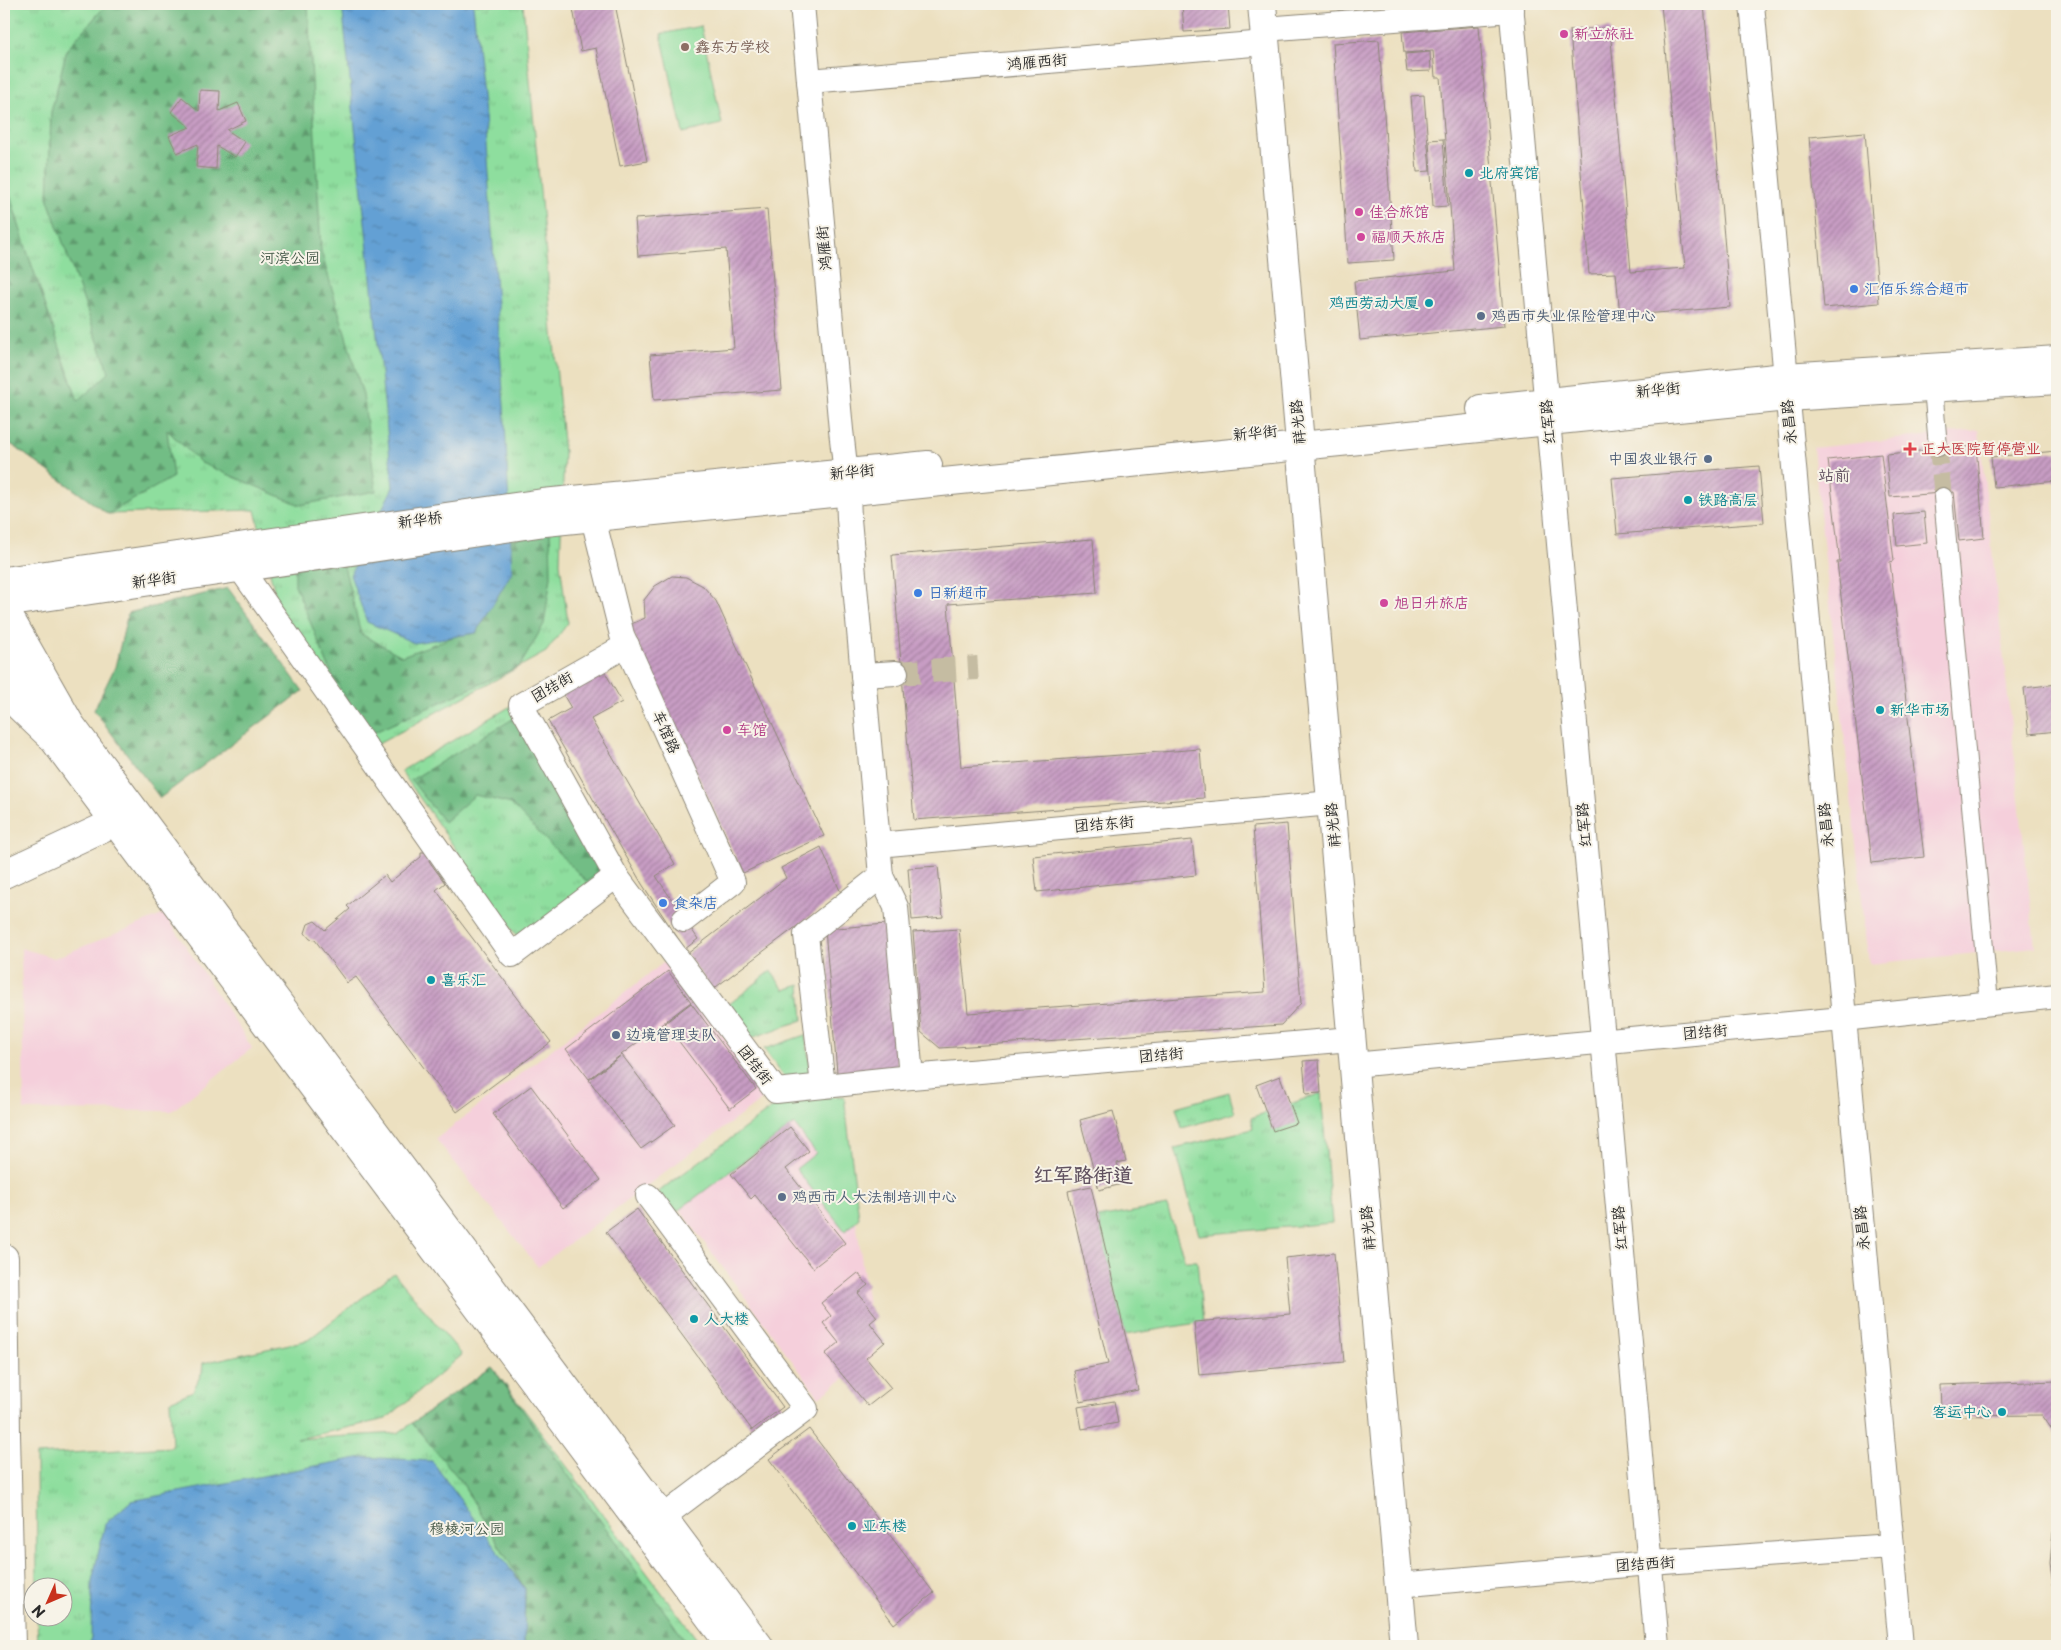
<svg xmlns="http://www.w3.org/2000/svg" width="2061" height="1650" viewBox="0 0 2061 1650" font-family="'Playpen Sans','LXGW WenKai TC',sans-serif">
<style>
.built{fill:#f5cfdb}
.grass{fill:url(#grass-tufts);stroke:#5c8464}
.forest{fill:url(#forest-firs);stroke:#4e7458}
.garden{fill:#8ede9e;stroke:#5c8464}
.water{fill:url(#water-ripples);stroke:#476680}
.building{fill:url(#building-hatch)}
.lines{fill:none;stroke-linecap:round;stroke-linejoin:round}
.pedestrian-tunnel{stroke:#c5bca2;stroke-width:18;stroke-dasharray:18 9;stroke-linecap:butt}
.minor-tunnel{stroke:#c5bca2;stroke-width:24;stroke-dasharray:24 12;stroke-linecap:butt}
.pedestrian-casing{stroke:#8c8676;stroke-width:20}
.minor-casing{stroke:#8c8676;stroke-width:26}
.tertiary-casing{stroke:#8c8676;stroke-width:30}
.secondary-casing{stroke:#8c8676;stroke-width:30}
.pedestrian{stroke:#fff;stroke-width:18}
.minor{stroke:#fff;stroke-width:24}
.tertiary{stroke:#fff;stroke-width:28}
.secondary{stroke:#fff;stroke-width:28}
.hotel-dot{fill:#d1479c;stroke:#f7f3e8;stroke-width:2}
.education-dot{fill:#8d6e63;stroke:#f7f3e8;stroke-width:2}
.culture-dot{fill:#0f9aa8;stroke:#f7f3e8;stroke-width:2}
.shop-dot{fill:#3f7fe0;stroke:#f7f3e8;stroke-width:2}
.service-dot{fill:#5c6f8a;stroke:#f7f3e8;stroke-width:2}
.health-dot{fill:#e0444e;stroke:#f7f3e8;stroke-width:2}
.labels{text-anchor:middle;stroke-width:4;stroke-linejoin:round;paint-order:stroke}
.hotel-label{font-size:15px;fill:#b23c85;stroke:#f7f3e8;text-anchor:start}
.education-label{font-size:15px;fill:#785e54;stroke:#f7f3e8;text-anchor:start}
.street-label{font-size:15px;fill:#2b2b2b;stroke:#f7f3e8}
.culture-label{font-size:15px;fill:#0d838f;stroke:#f7f3e8;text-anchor:start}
.park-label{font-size:15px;fill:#445848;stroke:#f7f3e8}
.shop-label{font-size:15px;fill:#366cbe;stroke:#f7f3e8;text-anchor:start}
.service-label{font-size:15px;fill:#4e5e75;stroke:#f7f3e8;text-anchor:start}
.health-label{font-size:15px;fill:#be3a42;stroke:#f7f3e8;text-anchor:start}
.neighbourhood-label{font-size:16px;fill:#625361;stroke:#f7f3e8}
.district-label{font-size:20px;font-weight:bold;fill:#625361;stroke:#f7f3e8}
</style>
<defs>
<pattern id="grass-tufts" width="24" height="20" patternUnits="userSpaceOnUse" patternTransform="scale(1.25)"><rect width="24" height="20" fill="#8ede9e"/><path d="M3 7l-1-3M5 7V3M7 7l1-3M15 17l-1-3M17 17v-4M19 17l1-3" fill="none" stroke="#7bbf88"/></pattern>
<pattern id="forest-firs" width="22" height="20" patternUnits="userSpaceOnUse" patternTransform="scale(1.25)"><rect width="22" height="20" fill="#72bd85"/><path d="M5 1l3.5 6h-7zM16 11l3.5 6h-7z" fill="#5e9a6d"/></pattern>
<pattern id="water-ripples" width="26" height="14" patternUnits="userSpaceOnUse" patternTransform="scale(1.25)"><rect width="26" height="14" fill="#63a0d4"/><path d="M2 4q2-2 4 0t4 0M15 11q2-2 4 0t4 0" fill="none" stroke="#5283ac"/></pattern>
<pattern id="building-hatch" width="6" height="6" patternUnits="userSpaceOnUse" patternTransform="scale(1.25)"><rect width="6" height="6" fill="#c89dc4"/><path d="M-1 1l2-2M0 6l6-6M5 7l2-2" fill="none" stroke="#a3809f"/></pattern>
</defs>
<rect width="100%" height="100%" fill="#f7f3e8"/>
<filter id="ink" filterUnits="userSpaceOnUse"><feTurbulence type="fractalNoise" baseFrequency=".02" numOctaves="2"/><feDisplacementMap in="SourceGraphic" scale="10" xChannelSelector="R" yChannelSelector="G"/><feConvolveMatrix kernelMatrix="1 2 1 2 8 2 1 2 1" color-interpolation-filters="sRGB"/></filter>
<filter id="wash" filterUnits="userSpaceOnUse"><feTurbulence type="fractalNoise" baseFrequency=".0096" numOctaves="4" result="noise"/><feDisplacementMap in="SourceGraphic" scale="20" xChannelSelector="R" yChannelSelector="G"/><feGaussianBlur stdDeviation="1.12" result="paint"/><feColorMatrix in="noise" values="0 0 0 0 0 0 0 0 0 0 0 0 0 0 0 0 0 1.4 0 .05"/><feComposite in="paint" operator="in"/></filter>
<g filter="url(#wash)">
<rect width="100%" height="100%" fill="#ece0c0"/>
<g class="built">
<polygon points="1979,430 2035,947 1869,964 1813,448"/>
<polygon points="165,914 252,1048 172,1111 24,1110 21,948 54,958"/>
<polygon points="667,960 768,1095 538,1267 436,1139"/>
<polygon points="840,1106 875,1355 819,1397 666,1191 783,1109"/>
</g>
<g class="grass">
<polygon points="4,4 523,4 564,453 560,563 568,623 546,652 360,754 277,602 255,510 108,514 4,439"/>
<polygon points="511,706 606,876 520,941 401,771"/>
<polygon points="771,971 784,990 800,985 803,1020 751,1038 727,1006"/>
<polygon points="1229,1092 1235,1113 1182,1128 1176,1107"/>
<polygon points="1321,1093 1332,1223 1199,1235 1175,1148 1253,1129 1251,1118"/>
<polygon points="1167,1206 1185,1261 1197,1261 1203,1322 1125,1335 1098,1218"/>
<polygon points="394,1273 462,1355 386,1419 297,1439 398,1433 492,1367 702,1646 38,1646 37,1618 62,1618 62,1588 37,1587 36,1455 172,1447 170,1401 193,1391 202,1372 203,1363 308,1340"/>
</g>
<g class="forest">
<polygon points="107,4 308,4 321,251 363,395 376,491 300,505 201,463 167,430 173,477 108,514 4,439 4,176 27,251 78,401 109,373 48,200 51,112 67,49"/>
<polygon points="550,530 551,577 544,624 520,666 368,735 332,675 295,585 295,556 335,568 318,552 341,554 361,634 402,656 474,629 504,543"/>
<polygon points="228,588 303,691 160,798 94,710 115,667 128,613"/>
<polygon points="516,717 602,870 587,882 511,804 475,795 444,822 411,780"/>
<polygon points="492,1367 689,1646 524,1646 525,1589 461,1481 412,1423"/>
</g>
<g class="garden">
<polygon points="701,26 722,124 683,133 661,34"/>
<polygon points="805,1035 812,1077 787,1081 764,1049"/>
<polygon points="844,1096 859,1218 845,1231 796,1169 816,1153 794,1124 676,1212 658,1192 783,1100"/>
</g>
<g class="water">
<polygon points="342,4 473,4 484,115 505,421 512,572 476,633 414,643 367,622 350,575 393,487"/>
<polygon points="363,1457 432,1461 525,1589 524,1646 87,1646 91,1638 92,1581 105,1524 131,1501"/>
</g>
<g id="blocks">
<g class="building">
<polygon points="589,4 615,4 647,161 620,166 596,48 581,51 573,9 590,6"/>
<polygon points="1182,4 1228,4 1230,29 1184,32"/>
<polygon points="1661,4 1704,4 1730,307 1620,316 1616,273 1589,274 1570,30 1610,28 1631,272 1685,268"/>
<polygon points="1479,26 1504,326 1360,340 1354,281 1455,271 1440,77 1435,77 1433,51 1404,53 1402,32"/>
<polygon points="1379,40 1394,260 1348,263 1333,43"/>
<polygon points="1430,52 1431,71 1407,72 1405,54"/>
<polygon points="200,90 220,91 219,111 238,103 246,121 227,130 245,142 235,157 217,146 216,169 196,167 198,144 177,153 169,136 190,127 171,112 182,97 199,111"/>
<polygon points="1424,95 1430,171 1417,172 1411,96"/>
<polygon points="1865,132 1879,303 1824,308 1809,137"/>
<polygon points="1443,139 1448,206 1433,207 1429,140"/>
<polygon points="767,209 782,390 654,400 650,355 734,348 726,249 638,256 635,219"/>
<polygon points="1976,446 1984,538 1959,541 1954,492 1890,497 1886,454"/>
<polygon points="2057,451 2057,481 1994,487 1991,457"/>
<polygon points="1881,454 1894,561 1890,562 1924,857 1872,863 1837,562 1840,562 1828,460"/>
<polygon points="1759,466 1764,523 1617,534 1612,478"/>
<polygon points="1924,512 1927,543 1897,546 1894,515"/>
<polygon points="1093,539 1097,593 948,604 961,767 1200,749 1204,798 914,820 892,555"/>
<polygon points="672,576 686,577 703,586 716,601 824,836 743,873 629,625 645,618 644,600 655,586"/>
<polygon points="602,667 622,702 591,719 675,864 656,876 698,939 685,949 642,884 548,721 571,708 561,691"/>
<polygon points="2057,684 2057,731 2029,734 2024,688"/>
<polygon points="1287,824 1301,1003 1281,1025 940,1048 921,1032 913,932 959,929 968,1013 1265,992 1253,827"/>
<polygon points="1192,840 1196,875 1037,892 1033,856"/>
<polygon points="821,847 841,893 712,990 687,954 786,878 781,868"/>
<polygon points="421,852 427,852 430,856 429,861 445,883 436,890 551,1042 457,1112 356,977 347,983 315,940 310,939 305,933 308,924 315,921 325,930 350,909 347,906 385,875 390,882 421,857"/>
<polygon points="938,866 943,917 912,920 908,868"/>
<polygon points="886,924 898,1068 837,1073 825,929"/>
<polygon points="668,971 691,1002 589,1079 566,1049"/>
<polygon points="691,1003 756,1089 730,1109 665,1023"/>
<polygon points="622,1055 675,1125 641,1149 589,1080"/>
<polygon points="1319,1060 1321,1093 1306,1094 1303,1061"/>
<polygon points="1280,1076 1297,1123 1273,1131 1256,1085"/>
<polygon points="531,1086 601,1180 563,1208 493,1114"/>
<polygon points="1113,1111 1126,1161 1117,1163 1122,1184 1099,1190 1080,1120"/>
<polygon points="790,1127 809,1151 786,1169 845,1243 813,1268 755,1195 751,1199 731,1174"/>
<polygon points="1091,1186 1138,1390 1080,1402 1074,1371 1108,1364 1068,1191"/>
<polygon points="637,1209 783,1407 752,1430 606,1232"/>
<polygon points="1334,1253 1344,1362 1199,1375 1194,1322 1290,1314 1285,1258"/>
<polygon points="858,1273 868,1285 858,1293 877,1317 870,1323 885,1342 866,1358 891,1388 868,1406 825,1354 839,1343 823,1323 831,1316 821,1303"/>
<polygon points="2057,1381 2057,1437 2042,1415 1952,1416 1941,1408 1940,1385"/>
<polygon points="1114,1401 1118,1423 1082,1429 1078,1407"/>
<polygon points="809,1429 934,1593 894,1624 769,1459"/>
<polygon points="2057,1524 2057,1594 2054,1590 2050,1563 2053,1533"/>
</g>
</g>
</g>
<g filter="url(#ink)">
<use href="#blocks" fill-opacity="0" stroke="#8c8676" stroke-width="1"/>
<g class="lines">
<polyline class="pedestrian-tunnel" points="1938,447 1943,497"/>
<polyline class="minor-tunnel" points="896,673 978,668"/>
<defs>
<g id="pedestrian">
<polyline points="1933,387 1938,447"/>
<polyline points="1943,497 1989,1003"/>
</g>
<g id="minor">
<polyline points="802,4 841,430 848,492 849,519 881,876 806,935 823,1086"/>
<polyline points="1511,4 1657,1646"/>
<polyline points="1752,4 1901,1646"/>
<polyline points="1264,29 1512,10"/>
<polyline points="809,81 1265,43"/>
<polyline points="593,518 622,635 733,882 684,920"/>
<polyline points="240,568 512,955 616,876"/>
<polyline points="627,645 521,705 616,876 776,1091 911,1077 1351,1039"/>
<polyline points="863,675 896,673"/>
<polyline points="878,845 1331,803"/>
<polyline points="881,876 896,907 911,1077"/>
<polyline points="1353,1065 1843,1019 2057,996"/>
<polyline points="648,1196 806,1409 663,1517"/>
<polyline points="1398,1585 1650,1563 1891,1546"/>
</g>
<g id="tertiary">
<polyline points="1262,4 1404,1646"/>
<polyline points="1481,409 1785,377 2057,360"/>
<polyline points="4,581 543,503 928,465"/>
<polyline points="4,603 545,522 1787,397 2057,380"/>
<polyline points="4,692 48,734"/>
<polyline points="6,1434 11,1646"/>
</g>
<g id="secondary">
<polyline points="4,608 70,724 759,1646"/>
<polyline points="4,647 51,736 731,1646"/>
<polyline points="4,874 115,822"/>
<polyline points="4,1258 6,1434"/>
</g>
</defs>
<use href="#pedestrian" class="pedestrian-casing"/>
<use href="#minor" class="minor-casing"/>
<use href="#tertiary" class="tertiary-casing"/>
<use href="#secondary" class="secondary-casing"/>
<use href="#pedestrian" class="pedestrian"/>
<use href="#minor" class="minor"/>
<use href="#tertiary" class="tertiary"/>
<use href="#secondary" class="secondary"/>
</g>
</g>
<g class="hotel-dot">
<circle cx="1564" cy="34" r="5"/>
<circle cx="1359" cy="212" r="5"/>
<circle cx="1361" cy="237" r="5"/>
<circle cx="1384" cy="603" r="5"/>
<circle cx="727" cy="730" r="5"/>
</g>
<circle class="education-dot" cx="685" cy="47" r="5"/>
<g class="culture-dot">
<circle cx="1469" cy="173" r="5"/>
<circle cx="1429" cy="303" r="5"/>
<circle cx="1688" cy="500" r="5"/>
<circle cx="1880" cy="710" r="5"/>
<circle cx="431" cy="980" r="5"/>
<circle cx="694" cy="1319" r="5"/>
<circle cx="2002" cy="1412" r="5"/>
<circle cx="852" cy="1526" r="5"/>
</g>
<g class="shop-dot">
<circle cx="1854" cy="289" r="5"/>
<circle cx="918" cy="593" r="5"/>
<circle cx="663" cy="903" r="5"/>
</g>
<g class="service-dot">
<circle cx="1481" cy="316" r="5"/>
<circle cx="1708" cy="459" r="5"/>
<circle cx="616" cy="1035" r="5"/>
<circle cx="782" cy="1197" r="5"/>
</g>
<path class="health-dot" d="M1907.5 441.5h5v5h5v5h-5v5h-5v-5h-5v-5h5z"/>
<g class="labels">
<g class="hotel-label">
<text x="1574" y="39">新立旅社</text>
<text x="1369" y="217">佳合旅馆</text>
<text x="1371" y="242">福顺天旅店</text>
<text x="1394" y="608">旭日升旅店</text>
<text x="737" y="735">车馆</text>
</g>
<g class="education-label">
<text x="695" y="52">鑫东方学校</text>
</g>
<g class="street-label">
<text transform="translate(1037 62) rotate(-5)" y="5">鸿雁西街</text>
<text transform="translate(824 248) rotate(-95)" y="5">鸿雁街</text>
<text transform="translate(1658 390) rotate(-6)" y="5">新华街</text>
<text transform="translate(1298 422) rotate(-95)" y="5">祥光路</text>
<text transform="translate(1548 422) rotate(-95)" y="5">红军路</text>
<text transform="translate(1789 422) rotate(-95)" y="5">永昌路</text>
<text transform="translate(1255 433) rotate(-6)" y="5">新华街</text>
<text transform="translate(852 472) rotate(-6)" y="5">新华街</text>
<text transform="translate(420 520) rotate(-8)" y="5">新华桥</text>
<text transform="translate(154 580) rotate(-8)" y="5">新华街</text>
<text transform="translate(552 687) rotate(-30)" y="5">团结街</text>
<text transform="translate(666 732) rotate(66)" y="5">车馆路</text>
<text transform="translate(1104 824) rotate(-5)" y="5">团结东街</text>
<text transform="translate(1333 825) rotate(-95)" y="5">祥光路</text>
<text transform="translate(1584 825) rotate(-95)" y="5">红军路</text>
<text transform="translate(1826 825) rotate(-95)" y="5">永昌路</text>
<text transform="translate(1705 1032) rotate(-5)" y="5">团结街</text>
<text transform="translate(1161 1055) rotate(-5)" y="5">团结街</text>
<text transform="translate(755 1065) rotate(52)" y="5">团结街</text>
<text transform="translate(1368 1228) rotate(-95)" y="5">祥光路</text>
<text transform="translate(1620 1228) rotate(-95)" y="5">红军路</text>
<text transform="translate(1862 1228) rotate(-95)" y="5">永昌路</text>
<text transform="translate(1645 1564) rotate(-4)" y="5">团结西街</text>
</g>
<g class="culture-label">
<text x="1479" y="178">北府宾馆</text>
<text x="1419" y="308" text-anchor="end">鸡西劳动大厦</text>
<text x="1698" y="505">铁路高层</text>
<text x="1890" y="715">新华市场</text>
<text x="441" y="985">喜乐汇</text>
<text x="704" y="1324">人大楼</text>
<text x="1992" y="1417" text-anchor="end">客运中心</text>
<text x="862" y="1531">亚东楼</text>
</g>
<g class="park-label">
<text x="290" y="263">河滨公园</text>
<text x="467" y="1534">穆棱河公园</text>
</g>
<g class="shop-label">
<text x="1864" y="294">汇佰乐综合超市</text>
<text x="928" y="598">日新超市</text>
<text x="673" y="908">食杂店</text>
</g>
<g class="service-label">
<text x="1491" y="321">鸡西市失业保险管理中心</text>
<text x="1698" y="464" text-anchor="end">中国农业银行</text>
<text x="626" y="1040">边境管理支队</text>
<text x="792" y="1202">鸡西市人大法制培训中心</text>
</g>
<g class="health-label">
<text x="1921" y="454">正大医院暂停营业</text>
</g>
<g class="neighbourhood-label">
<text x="1834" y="481">站前</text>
</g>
<g class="district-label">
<text x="1083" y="1182">红军路街道</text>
</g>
</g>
<rect width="2061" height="1650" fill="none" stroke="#f7f3e8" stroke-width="20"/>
<g transform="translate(48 1602) rotate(225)"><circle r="24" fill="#f7f3e8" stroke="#a5a39c"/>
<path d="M0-4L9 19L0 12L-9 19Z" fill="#c8321e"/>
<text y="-8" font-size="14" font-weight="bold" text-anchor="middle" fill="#2b2b2b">N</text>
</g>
</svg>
